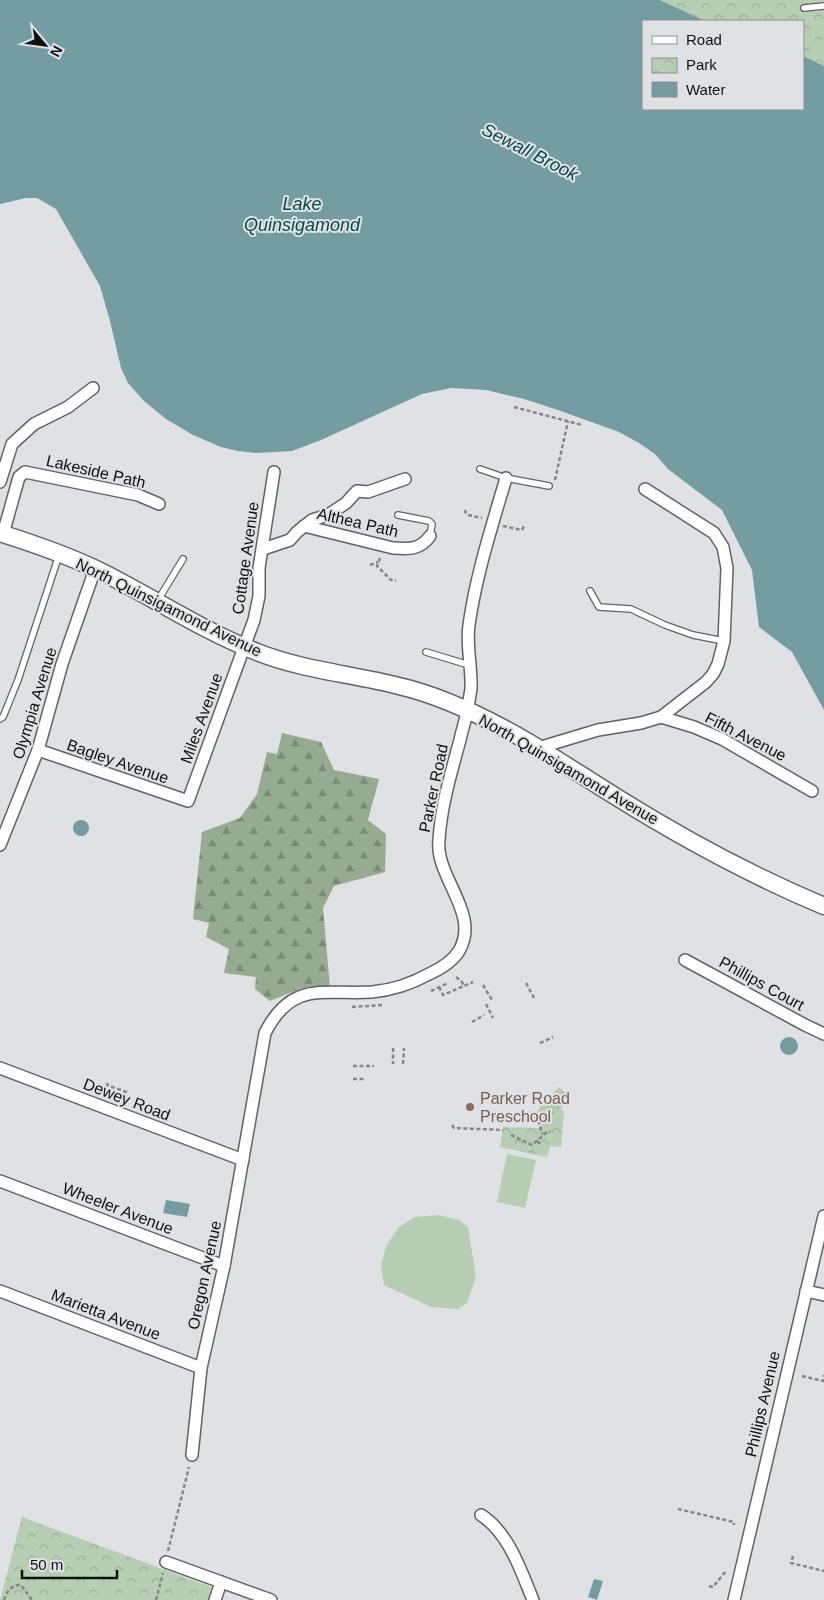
<svg xmlns="http://www.w3.org/2000/svg" width="824" height="1600" viewBox="0 0 824 1600" font-family="Helvetica,sans-serif">
<style>
.grass{fill:#b6ceb2}
.forest{fill:url(#forest-firs)}
.park{fill:url(#park-crowns)}
.garden{fill:url(#garden-dots)}
.water{fill:#739da0}
.lines{fill:none;stroke-linecap:round;stroke-linejoin:round}
.lane-casing{stroke:#616265;stroke-width:8}
.street-casing{stroke:#616265;stroke-width:14}
.secondary-casing{stroke:#616265;stroke-width:19}
.path{stroke:#858789;stroke-width:2.5;stroke-dasharray:4 2.5;stroke-linecap:butt}
.lane{stroke:#fff;stroke-width:5.5}
.street{stroke:#fff;stroke-width:11}
.secondary{stroke:#fff;stroke-width:16}
.education-dot{fill:#8d6e63;stroke:#dfe1e4;stroke-width:2}
.labels{text-anchor:middle;stroke-width:4;stroke-linejoin:round;paint-order:stroke}
.street-label{font-size:16px;fill:#101112;stroke:#dfe1e4}
.education-label{font-size:16px;fill:#785e54;stroke:#dfe1e4;text-anchor:start}
.water-label{font-size:18px;font-style:italic;fill:#06494e;stroke:#dfe1e4}
</style>
<defs>
<pattern id="forest-firs" width="22" height="20" patternUnits="userSpaceOnUse" patternTransform="scale(1.25)"><rect width="22" height="20" fill="#96ac91"/><path d="M5 1l3.5 6h-7zM16 11l3.5 6h-7z" fill="#798b75"/></pattern>
<pattern id="park-crowns" width="20" height="18" patternUnits="userSpaceOnUse" patternTransform="scale(1.25)"><rect width="20" height="18" fill="#b6ceb2"/><path d="M2 6a3 3 0 1 1 6 0M12 15a3 3 0 1 1 6 0" fill="none" stroke="#9bb098"/></pattern>
<pattern id="garden-dots" width="8" height="8" patternUnits="userSpaceOnUse" patternTransform="scale(1.25)"><rect width="8" height="8" fill="#b6ceb2"/><path d="M2 2h.1M6 6h.1" fill="none" stroke="#9bb098" stroke-width="1.8" stroke-linecap="round"/></pattern>
</defs>
<rect width="100%" height="100%" fill="#dfe1e4"/>
<g class="grass">
<polygon points="507,1154 536,1160 525,1208 497,1202"/>
<polygon points="439,1215 459,1220 468,1227 476,1277 467,1303 458,1309 431,1307 384,1285 381,1266 386,1246 399,1227 415,1217"/>
</g>
<polygon class="forest" points="282,733 321,742 334,770 379,779 368,820 386,834 385,872 334,886 323,908 330,988 302,988 270,1001 255,989 256,977 224,973 229,949 206,937 209,923 193,919 202,832 240,818 257,794 267,752 277,754"/>
<g class="park">
<polygon points="660,0 824,0 824,66 803,56 803,21 705,21"/>
<polygon points="561,1109 564,1112 561,1147 550,1146 547,1157 500,1147 503,1127 542,1128"/>
<polygon points="22,1517 211,1587 208,1600 0,1600"/>
</g>
<polygon class="garden" points="559,1087 570,1097 564,1102 561,1109 542,1128 541,1123 536,1117 539,1108"/>
<g class="water">
<polygon points="0,0 660,0 705,21 643,21 643,109 803,109 803,56 824,66 824,710 792,652 759,627 752,570 722,510 668,469 655,454 639,443 619,432 558,410 524,399 486,390 451,388 422,394 321,440 292,451 257,453 238,451 221,447 193,435 166,419 144,401 128,383 121,368 110,321 100,286 56,209 37,198 26,198 0,204"/>
<circle cx="81" cy="828" r="8"/>
<circle cx="789" cy="1046" r="9"/>
<polygon points="166,1200 190,1204 187,1217 163,1213"/>
<polygon points="594,1579 603,1581 597,1600 588,1597"/>
</g>
<g class="lines">
<defs>
<g id="lane">
<polyline points="804,8 824,6"/>
<polyline points="480,469 506,478 549,486"/>
<polyline points="398,515 429,521 432,524 430,536"/>
<polyline points="590,591 599,607 631,609 665,625 693,635 724,641"/>
<polyline points="158,600 183,559"/>
<polyline points="426,652 469,665"/>
<polyline points="0,719 3,717 18,680 59,555"/>
</g>
<g id="street">
<polyline points="0,482 12,444 34,424 68,407 93,388"/>
<path d="M304 526 393 548C409 549 420 550 430 536"/>
<polyline points="3,534 19,477 25,472 138,495 159,504"/>
<polyline points="263,549 290,540 297,532 312,520 328,515 346,503 357,491 368,492 405,479"/>
<polyline points="661,717 694,727 722,739 812,791"/>
<polyline points="538,748 598,730 641,723 661,717 706,682 713,674 718,664 724,641 727,568 723,547 714,533 645,489"/>
<polyline points="38,750 188,801 254,620 259,596 259,568 274,472"/>
<polyline points="0,845 38,750 62,664 95,569"/>
<polyline points="685,960 805,1025 824,1034"/>
<polyline points="0,1068 243,1160"/>
<polyline points="0,1181 224,1266"/>
<polyline points="0,1291 201,1368"/>
<polyline points="806,1291 824,1295"/>
<path d="M192 1455 201 1368 224 1266 265 1033C292 980 323 995 372 992 393 990 411 984 429 974 440 969 452 962 459 951 481 913 435 878 439 840 441 806 451 773 460 740 462 730 466 719 468 707 469 701 470 695 471 689 472 668 466 646 469 625 476 575 492 526 506 478"/>
<path d="M481 1515C509 1533 521 1571 533 1600"/>
<polyline points="166,1562 271,1600"/>
<polyline points="215,1600 221,1582"/>
<polyline points="734,1600 824,1216"/>
</g>
<path id="secondary" d="M0 533C35 544 70 556 102 572 154 598 203 631 257 652 302 670 352 674 399 686 438 695 474 712 509 731 546 751 582 776 618 798 684 839 752 876 824 906"/>
</defs>
<use href="#lane" class="lane-casing"/>
<use href="#street" class="street-casing"/>
<use href="#secondary" class="secondary-casing"/>
<g class="path">
<polyline points="514,407 582,425"/>
<polyline points="555,480 568,421"/>
<polyline points="466,510 465,512 468,515 482,518"/>
<polyline points="503,526 522,530 524,526"/>
<polyline points="380,558 377,566 391,580 396,581"/>
<polyline points="370,565 378,562"/>
<polyline points="456,977 462,982 464,987"/>
<polyline points="526,983 534,998"/>
<polyline points="483,985 492,1000"/>
<polyline points="439,987 443,995 473,982"/>
<polyline points="431,991 448,983"/>
<polyline points="486,1004 493,1018"/>
<polyline points="352,1007 383,1005"/>
<polyline points="472,1022 484,1015"/>
<polyline points="540,1043 553,1037"/>
<polyline points="393,1048 393,1064"/>
<polyline points="403,1064 404,1048"/>
<polyline points="353,1066 374,1066"/>
<polyline points="353,1079 364,1079"/>
<polyline points="108,1083 107,1085 129,1093"/>
<polyline points="528,1112 540,1124 541,1131 543,1134"/>
<polyline points="452,1125 454,1128 503,1130"/>
<polyline points="511,1135 532,1145 548,1131 550,1132"/>
<polyline points="537,1141 541,1145"/>
<polyline points="802,1376 823,1381 824,1375"/>
<polyline points="678,1509 734,1522 734,1525"/>
<polyline points="168,1551 189,1467"/>
<polyline points="793,1556 791,1563 824,1571"/>
<polyline points="709,1586 713,1587 726,1571"/>
<path d="M4 1600C6 1592 12 1584 21 1585L32 1600"/>
<polyline points="156,1600 163,1573"/>
</g>
<use href="#lane" class="lane"/>
<use href="#street" class="street"/>
<use href="#secondary" class="secondary"/>
</g>
<circle class="education-dot" cx="470" cy="1107" r="5"/>
<g class="labels">
<g class="street-label">
<text transform="translate(96 471) rotate(13)" y="6">Lakeside Path</text>
<text transform="translate(358 522) rotate(13)" y="6">Althea Path</text>
<text transform="translate(245 558) rotate(-82)" y="6">Cottage Avenue</text>
<text transform="translate(169 607) rotate(26)" y="6">North Quinsigamond Avenue</text>
<text transform="translate(34 703) rotate(-73)" y="6">Olympia Avenue</text>
<text transform="translate(201 718) rotate(-70)" y="6">Miles Avenue</text>
<text transform="translate(746 736) rotate(27)" y="6">Fifth Avenue</text>
<text transform="translate(118 761) rotate(19)" y="6">Bagley Avenue</text>
<text transform="translate(569 769) rotate(30)" y="6">North Quinsigamond Avenue</text>
<text transform="translate(433 788) rotate(-78)" y="6">Parker Road</text>
<text transform="translate(762 983) rotate(29)" y="6">Phillips Court</text>
<text transform="translate(127 1099) rotate(21)" y="6">Dewey Road</text>
<text transform="translate(118 1208) rotate(21)" y="6">Wheeler Avenue</text>
<text transform="translate(204 1275) rotate(-78)" y="6">Oregon Avenue</text>
<text transform="translate(106 1314) rotate(21)" y="6">Marietta Avenue</text>
<text transform="translate(762 1404) rotate(-77)" y="6">Phillips Avenue</text>
</g>
<g class="education-label">
<text x="480" y="1104">Parker Road<tspan x="480" dy="18">Preschool</tspan></text>
</g>
<g class="water-label">
<text transform="translate(530 152) rotate(27)" y="6">Sewall Brook</text>
<text x="302" y="210">Lake<tspan x="302" dy="21">Quinsigamond</tspan></text>
</g>
</g>
<rect x="642" y="20" width="162" height="90" fill="#dfe1e4" stroke="#8c8e90"/>
<rect x="652" y="36" width="25" height="8" fill="#ffffff" stroke="#8c8e90"/>
<text x="686" y="45" font-size="15" fill="#101112">Road</text>
<rect x="652" y="58" width="25" height="15" fill="url(#park-crowns)" stroke="#8c8e90"/>
<text x="686" y="70" font-size="15" fill="#101112">Park</text>
<rect x="652" y="82" width="25" height="15" fill="#739da0" stroke="#8c8e90"/>
<text x="686" y="95" font-size="15" fill="#101112">Water</text>
<g transform="translate(45 45) rotate(119)" stroke="#dfe1e4" stroke-width="4" paint-order="stroke">
<path d="M0-4L9 19L0 12L-9 19Z" fill="#101112"/>
<text y="-8" font-size="14" font-weight="bold" text-anchor="middle" fill="#101112">N</text>
</g>
<path d="M22 1570v8h95v-8" fill="none" stroke="#101112" stroke-width="2.5"/>
<text x="30" y="1570" font-size="15" fill="#101112" stroke="#dfe1e4" stroke-width="4" paint-order="stroke">50 m</text>
</svg>
